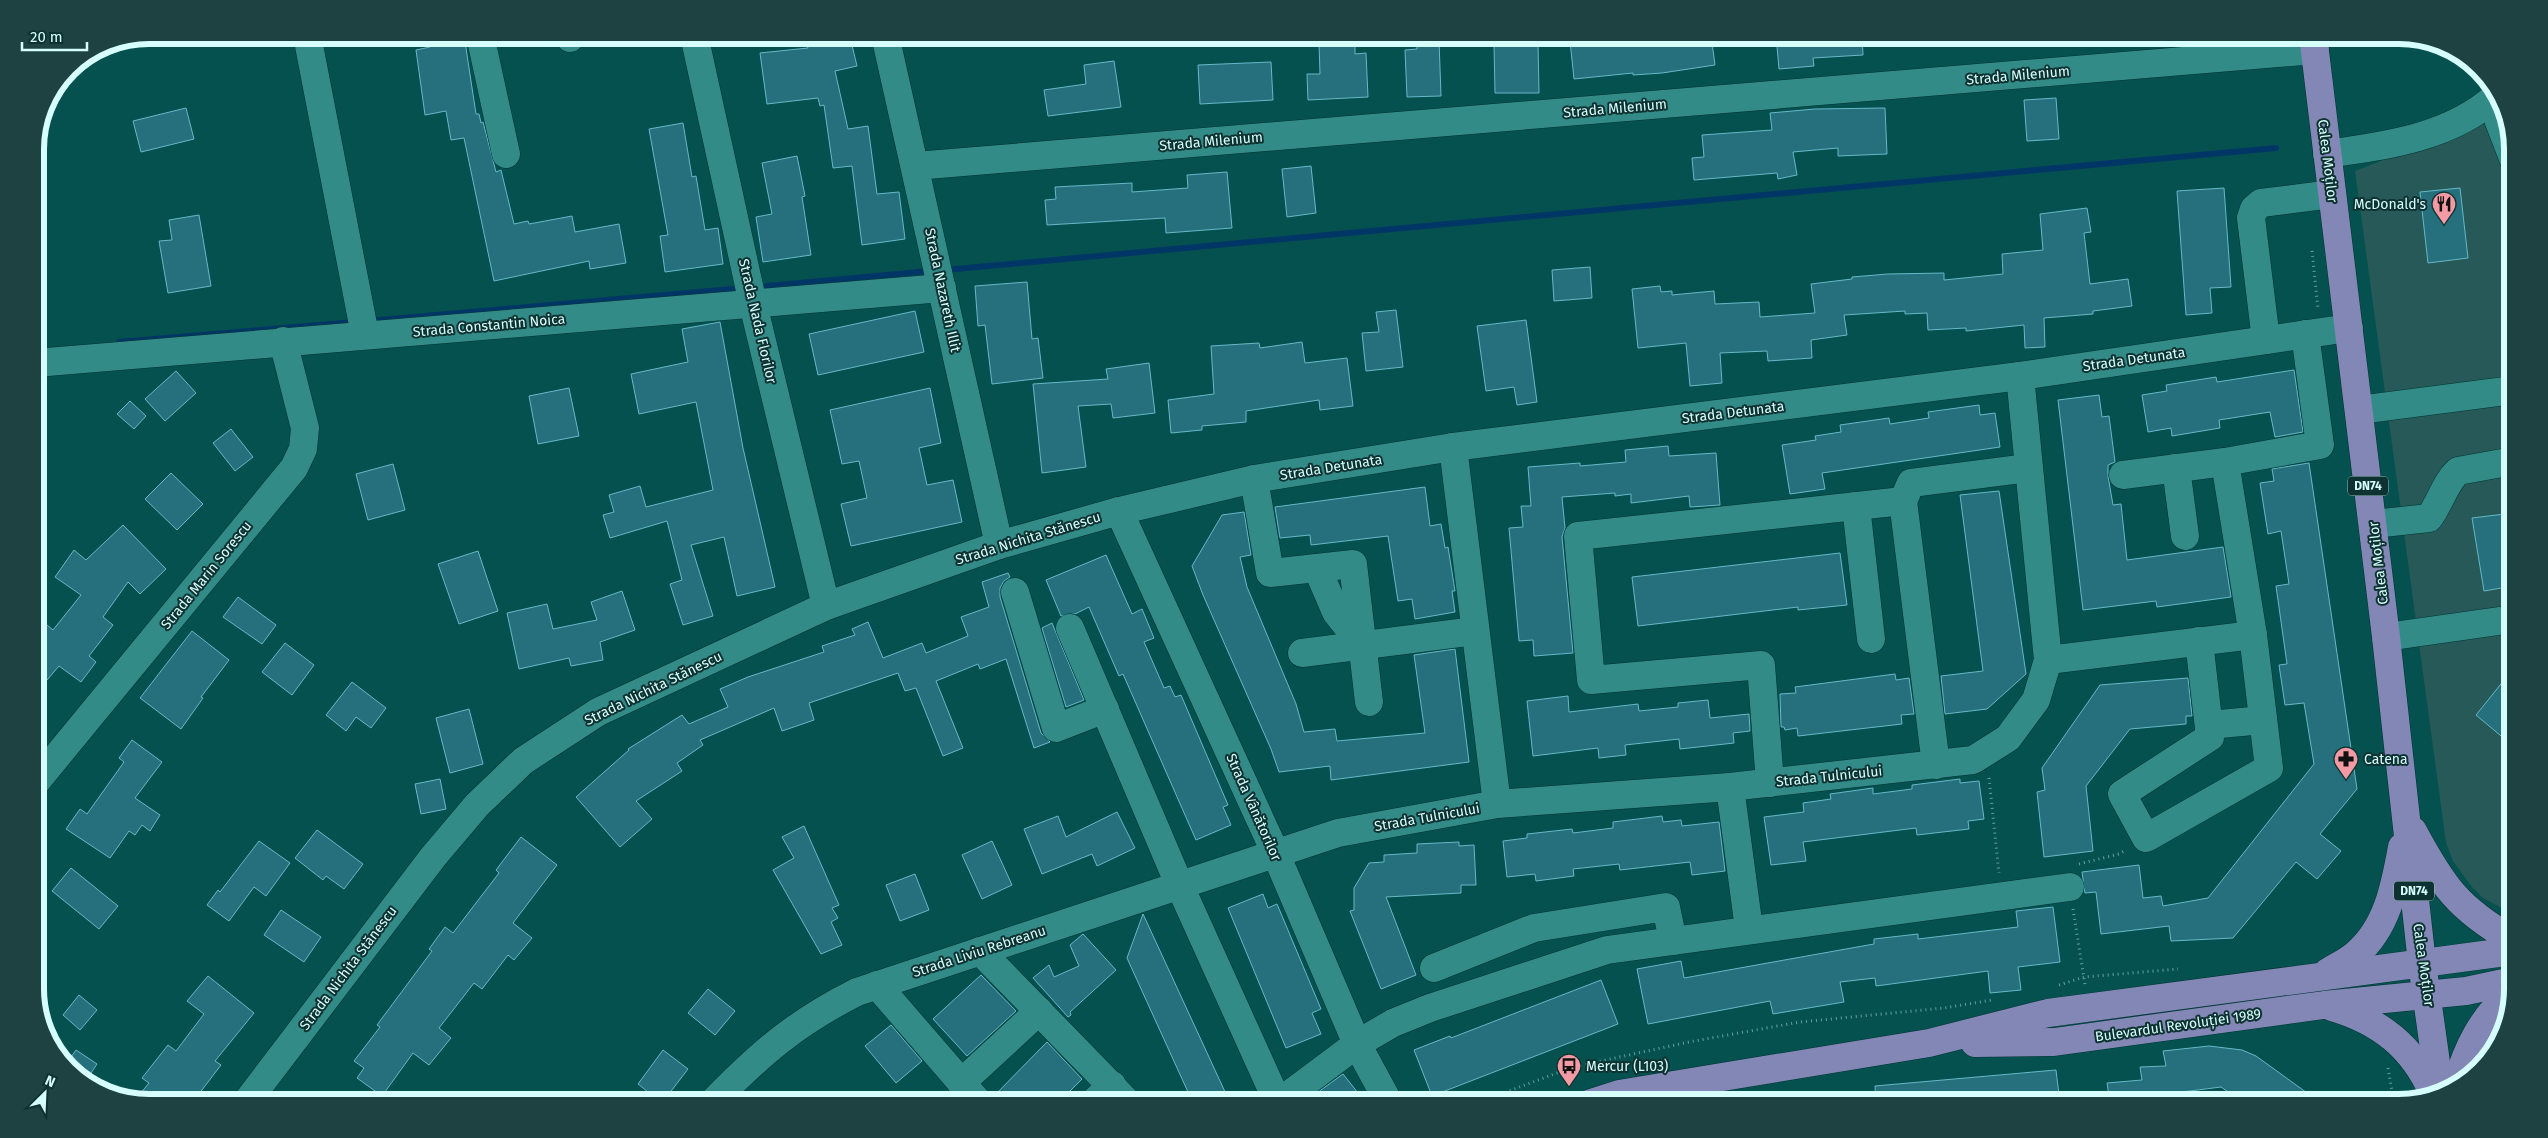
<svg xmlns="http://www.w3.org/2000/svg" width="2548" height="1138" viewBox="0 0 2548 1138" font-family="'Fira Sans',sans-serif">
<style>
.built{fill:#265957}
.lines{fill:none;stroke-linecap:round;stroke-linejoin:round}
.stream{stroke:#003665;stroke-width:6}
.building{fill:#26707d;stroke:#67b8c8}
.minor-casing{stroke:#013432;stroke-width:29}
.major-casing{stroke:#013432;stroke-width:29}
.path{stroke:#64a09e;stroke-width:3;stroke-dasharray:1 4;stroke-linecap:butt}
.minor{stroke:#338b88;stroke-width:28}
.major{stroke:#8287b5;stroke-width:28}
.labels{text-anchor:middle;stroke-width:4;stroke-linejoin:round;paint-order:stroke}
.shield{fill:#0e3231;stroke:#9ac1bf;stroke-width:1}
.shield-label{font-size:12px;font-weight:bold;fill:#d6fefc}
.street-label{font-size:14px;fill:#d6fefc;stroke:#0e3231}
.poi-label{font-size:14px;fill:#d6fefc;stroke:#0e3231;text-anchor:start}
.rim{fill:none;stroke:#d6fefc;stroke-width:6}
</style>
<rect width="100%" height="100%" fill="#04514f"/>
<polygon class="built" points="2500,104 2513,142 2513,914 2483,898 2472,887 2453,861 2446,843 2355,171 2475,124"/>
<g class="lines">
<g class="stream">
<polyline points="945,270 2276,148"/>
<polyline points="767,286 930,271"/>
<polyline points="368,321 732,289"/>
<polyline points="119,342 355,322"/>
</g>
</g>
<g class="building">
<polygon points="427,35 464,35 476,114 479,114 481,123 483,122 496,172 501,170 514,224 528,221 529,224 572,216 575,232 619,224 626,263 590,269 589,261 494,281 464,138 451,140 446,111 425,115 416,50 430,47"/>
<polygon points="1592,35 1711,35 1715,65 1662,73 1633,75 1633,73 1574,79 1570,41 1592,38"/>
<polygon points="1776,35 1862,35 1863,55 1813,58 1814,66 1779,69"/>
<polygon points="850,37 857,66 835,71 848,129 868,126 877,194 899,192 905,239 862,245 852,166 833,168 824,105 820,106 818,98 767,104 760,53 808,48 807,46"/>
<polygon points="1417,40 1439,40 1441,96 1407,97 1405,50 1417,49"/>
<polygon points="1355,42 1355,54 1366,53 1368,97 1308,100 1307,74 1320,74 1319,43"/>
<polygon points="1494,44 1538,44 1539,93 1495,93"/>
<polygon points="1114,61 1121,107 1048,116 1044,90 1086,84 1084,65"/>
<polygon points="1271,62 1273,100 1200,104 1198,65"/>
<polygon points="2056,98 2059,139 2027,141 2024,100"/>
<polygon points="186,108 194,139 141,152 133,121"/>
<polygon points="1885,108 1887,154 1838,156 1838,148 1793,152 1797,175 1778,179 1777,173 1694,180 1692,158 1704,157 1702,135 1772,130 1770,113 1815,109"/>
<polygon points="683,123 692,177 696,176 705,230 718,228 723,264 665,272 660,236 668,235 649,129"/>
<polygon points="797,156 805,196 802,197 811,255 763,262 756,217 772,214 762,163"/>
<polygon points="1311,166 1316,213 1287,217 1282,169"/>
<polygon points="1227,172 1232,228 1166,233 1165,218 1047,225 1045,200 1056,199 1055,187 1132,183 1132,192 1188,188 1187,175"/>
<polygon points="2224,188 2231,287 2210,288 2212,313 2186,315 2177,191"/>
<polygon points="2460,188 2468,258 2428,263 2420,192"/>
<polygon points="2087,208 2091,232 2084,233 2090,284 2128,279 2132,306 2093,311 2093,314 2044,318 2045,347 2025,348 2024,325 1966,331 1966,328 1928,330 1927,313 1905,314 1905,311 1844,315 1847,335 1811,340 1812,358 1768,361 1767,351 1720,353 1722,383 1690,386 1686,343 1638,348 1632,289 1660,286 1661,292 1672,291 1672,295 1714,291 1715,304 1759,302 1760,317 1815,313 1811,284 1852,279 1852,277 1888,274 1944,273 1944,280 2003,274 2002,254 2043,250 2040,214"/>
<polygon points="199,215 211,286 168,293 159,241 172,240 169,220"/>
<polygon points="1590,267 1592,298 1554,301 1552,270"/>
<polygon points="1027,282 1032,339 1038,338 1043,378 992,384 985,325 978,326 975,286"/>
<polygon points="1396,310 1403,367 1366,371 1362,333 1379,332 1376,312"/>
<polygon points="915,311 924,352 818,375 809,334"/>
<polygon points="1526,320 1537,402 1517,405 1514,387 1486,391 1477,326"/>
<polygon points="720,322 743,448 775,587 737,596 724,537 691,545 713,616 683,625 670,584 682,580 667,521 610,538 603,515 614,512 609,495 640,486 646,507 713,490 696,402 639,414 631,374 688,362 682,329"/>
<polygon points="1302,342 1305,363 1347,358 1353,406 1320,410 1319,400 1246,411 1246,422 1202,426 1202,430 1171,433 1168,400 1214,394 1211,346 1259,343 1260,348"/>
<polygon points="1149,363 1155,413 1113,418 1111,404 1078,406 1086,467 1042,473 1033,384 1108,379 1106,369"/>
<polygon points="2294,370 2303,432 2275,437 2270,412 2219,420 2220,428 2172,436 2171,428 2148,432 2142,395 2167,391 2166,385 2216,377 2217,382"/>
<polygon points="176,371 196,393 165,421 145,399"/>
<polygon points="569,388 579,436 538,444 529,396"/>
<polygon points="930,388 941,443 919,448 927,485 953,480 962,522 851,546 841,504 867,498 859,461 842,464 830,410"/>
<polygon points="2099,395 2102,417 2109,416 2115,462 2108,465 2108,476 2113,505 2121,504 2127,560 2223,547 2231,597 2157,607 2156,601 2083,610 2058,400"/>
<polygon points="130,401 146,416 134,429 117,414"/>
<polygon points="1979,405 1980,415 1995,413 2000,447 1822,473 1825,489 1790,494 1782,445 1816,440 1815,436 1841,432 1840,425 1889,418 1890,424 1929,418 1928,412"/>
<polygon points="231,429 253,457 235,471 213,443"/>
<polygon points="1668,446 1669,456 1716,453 1720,505 1690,507 1689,496 1631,503 1631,494 1615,496 1615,493 1562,497 1565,528 1562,537 1573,653 1534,656 1533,640 1519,641 1509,528 1523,527 1521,506 1531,506 1528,467 1580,463 1580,466 1626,462 1625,450"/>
<polygon points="2309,463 2357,789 2320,834 2341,851 2317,879 2296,862 2233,938 2171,941 2169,926 2101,934 2096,892 2085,893 2082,872 2139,865 2143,898 2161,896 2163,906 2208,898 2314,764 2304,703 2285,705 2279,665 2287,664 2276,586 2289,584 2281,531 2268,534 2260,483 2274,481 2272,469"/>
<polygon points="393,464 405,510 368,520 356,474"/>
<polygon points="171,473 203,504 177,530 145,499"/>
<polygon points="1425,487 1430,526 1441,524 1445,548 1448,547 1455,591 1452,591 1455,612 1415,619 1412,599 1398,601 1388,536 1311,545 1310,535 1280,538 1275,507"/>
<polygon points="1999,491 2026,674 1987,709 1945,714 1941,676 1983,671 1960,495"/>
<polygon points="1244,512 1251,555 1240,557 1247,587 1296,704 1304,732 1335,729 1337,741 1425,733 1414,655 1455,649 1469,762 1331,780 1330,766 1279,772 1271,749 1203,595 1192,566 1222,515"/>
<polygon points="2513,513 2513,586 2484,591 2472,518"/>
<polygon points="123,525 166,569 140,594 128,582 103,617 113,625 89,656 96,662 81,682 59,666 35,694 35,641 47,625 53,630 81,595 55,577 74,550 86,560"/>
<polygon points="478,551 498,611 459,624 438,564"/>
<polygon points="1840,553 1847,605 1798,610 1798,607 1638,626 1632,577"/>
<polygon points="1106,555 1132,614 1142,609 1154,638 1144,642 1164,688 1170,686 1175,697 1181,695 1228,805 1223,807 1231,825 1196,840 1123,674 1119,676 1089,607 1075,614 1061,616 1046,580"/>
<polygon points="1008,573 1010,577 1004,581 1000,588 1000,597 1041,733 1050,742 1034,748 1006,659 980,669 978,664 936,681 963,748 943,756 916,688 905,691 898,673 809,703 814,720 782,731 774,708 700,740 703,745 677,763 682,771 636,801 652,819 620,847 576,797 629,750 628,749 682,715 689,724 728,707 720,689 748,677 824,652 822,646 855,635 852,629 868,622 883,658 922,643 926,653 968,636 961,617 989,607 982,582"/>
<polygon points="622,591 635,630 600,642 603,660 571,666 569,658 519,669 507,613 547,604 553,629 597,620 591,602"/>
<polygon points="238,597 276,625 262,644 223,617"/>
<polygon points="1052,623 1084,700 1066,707 1042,628"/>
<polygon points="192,631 229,660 201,697 203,698 181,729 140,698"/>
<polygon points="285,643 314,665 292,695 262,672"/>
<polygon points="2513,669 2513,746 2476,715"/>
<polygon points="1895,674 1896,680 1909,678 1914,714 1901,715 1902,724 1798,736 1797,728 1785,730 1784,727 1781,727 1780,694 1796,693 1795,687"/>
<polygon points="2188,678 2192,716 2186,716 2186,724 2130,729 2086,786 2093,851 2044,857 2037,792 2045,790 2042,768 2100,685"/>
<polygon points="352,682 386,708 371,728 356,717 346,731 326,715"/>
<polygon points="1568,696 1569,712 1638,704 1639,711 1678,707 1678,703 1708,700 1710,718 1749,714 1750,731 1733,733 1734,743 1680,749 1679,739 1625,745 1626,755 1599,758 1598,748 1533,756 1527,701"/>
<polygon points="469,709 483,764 450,773 436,718"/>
<polygon points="132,740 162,762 135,798 160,815 150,831 142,825 135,835 129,831 110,858 66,829 80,809 87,814 124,762 119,758"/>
<polygon points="440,779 446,809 421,814 415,784"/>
<polygon points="1960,779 1960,783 1979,781 1984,819 1968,821 1969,829 1917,835 1916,828 1803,842 1806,861 1771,865 1764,817 1804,812 1803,803 1831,799 1830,794 1873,788 1873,794 1912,789 1912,785"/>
<polygon points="1117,812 1135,848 1097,866 1092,854 1042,874 1024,829 1058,816 1066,837"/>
<polygon points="1662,816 1663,822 1681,820 1682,826 1719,822 1725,871 1692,875 1690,862 1620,870 1619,864 1573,869 1574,876 1536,881 1535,874 1507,877 1503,841 1527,838 1527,834 1572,829 1573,833 1613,828 1613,822"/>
<polygon points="804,826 839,905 832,908 838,918 831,922 842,945 821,954 773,870 794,858 782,837"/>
<polygon points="317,830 363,864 344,889 326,876 323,880 295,858"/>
<polygon points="521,837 557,865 513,923 532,938 514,960 508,955 482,989 474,983 439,1028 451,1038 429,1065 413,1053 382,1096 357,1078 364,1068 354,1061 380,1027 377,1025 432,951 429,949 445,927 453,933 499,873 496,870"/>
<polygon points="259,841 290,863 266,896 254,887 229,921 207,905 218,890 220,892"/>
<polygon points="992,841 1012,885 982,899 962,855"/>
<polygon points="1459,842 1459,846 1474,845 1476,885 1461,885 1461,893 1386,897 1416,975 1381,989 1350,911 1354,910 1354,888 1369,863 1384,862 1384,855 1417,853 1417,844"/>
<polygon points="71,868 118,906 99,929 52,891"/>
<polygon points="915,874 929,910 900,921 886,885"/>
<polygon points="1263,894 1268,908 1277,904 1321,1009 1312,1013 1321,1034 1286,1048 1228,908"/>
<polygon points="2053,907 2060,962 2018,967 2021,990 1990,993 1988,971 1876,986 1875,978 1840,982 1844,1002 1773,1014 1770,1001 1648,1024 1637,969 1681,961 1684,978 1874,944 1874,939 1918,934 1918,939 2018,927 2016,911"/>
<polygon points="281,910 321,937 304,962 264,935"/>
<polygon points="1143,914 1226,1094 1207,1103 1193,1103 1127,958"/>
<polygon points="1083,934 1116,970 1070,1012 1071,1015 1068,1017 1033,978 1049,965 1054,977 1079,966 1070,945"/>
<polygon points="981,975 1016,1011 967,1056 933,1019"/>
<polygon points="208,976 254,1013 215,1061 221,1065 192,1103 149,1103 135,1100 149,1083 142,1078 168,1045 176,1051 204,1014 187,1001"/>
<polygon points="1601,980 1618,1024 1432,1096 1414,1050 1450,1036 1451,1038"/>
<polygon points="708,989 735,1011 715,1035 688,1013"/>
<polygon points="79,995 97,1010 80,1030 63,1015"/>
<polygon points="891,1025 922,1061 896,1083 865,1046"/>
<polygon points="1047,1042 1082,1079 1058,1103 994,1103 993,1097"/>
<polygon points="2209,1046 2242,1050 2256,1056 2321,1103 2244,1103 2221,1087 2159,1095 2160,1103 2110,1103 2107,1083 2142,1080 2140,1067 2166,1066 2163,1051"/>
<polygon points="76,1050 97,1064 87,1079 67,1063"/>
<polygon points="663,1050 688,1069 662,1103 638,1084"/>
<polygon points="2056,1070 2060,1103 1876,1103 1875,1086"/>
<polygon points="1343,1074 1366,1103 1320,1103 1314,1095"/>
</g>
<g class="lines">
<defs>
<g id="minor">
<polyline points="307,35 365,335"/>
<polyline points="480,35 506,154"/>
<polyline points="569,35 570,38"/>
<polyline points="694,35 753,304 826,606"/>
<polyline points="885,35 999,545"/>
<polyline points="2491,101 2513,158"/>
<path d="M2327 154C2385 146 2453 137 2497 95"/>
<polyline points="915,166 2315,50"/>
<polyline points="2266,340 2251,218 2254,209 2261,203 2332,194"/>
<polyline points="35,363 942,288"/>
<polyline points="2359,410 2513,390"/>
<polyline points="1453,447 1497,804"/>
<polyline points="2176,468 2185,536"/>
<polyline points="2123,475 2225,462 2320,445 2305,334"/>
<polyline points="1254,479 1270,573 1353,564 1369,702"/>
<polyline points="1903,501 1911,483 2028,468"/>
<polyline points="1856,506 1871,639"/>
<polyline points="1119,511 1275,852 1357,1044 1389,1103"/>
<path d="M2373 524 2429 518C2440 503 2445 483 2458 471L2513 461"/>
<polyline points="1317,568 1336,612 1362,645"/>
<polyline points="1015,592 1056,728 1105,709"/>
<polyline points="1070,628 1179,884 1278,1103"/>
<polyline points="2386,637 2513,619"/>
<polyline points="2199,641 2210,737 2122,794 2146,838 2269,768 2253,635 2225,462"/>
<polyline points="1302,653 1475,631"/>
<polyline points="2048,660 2253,635"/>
<polyline points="2209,725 2263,720"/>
<polyline points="35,783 294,468 303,449 305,428 283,341"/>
<polyline points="1770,783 1761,665 1591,680 1578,536 1903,501 1936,765"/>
<polyline points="1730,787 1749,929"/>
<polyline points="980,951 1128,1103"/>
<polyline points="1434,968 1534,928 1666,907 1673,941"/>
<polyline points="877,985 979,1103"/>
<polyline points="961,1083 1039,1011"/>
<polyline points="246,1103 433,857 477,805 523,761 598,712 826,606 999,545 1119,511 1254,479 1453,447 2020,376 2349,328"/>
<path d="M712 1103C760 1054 795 1023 857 992L1338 833 1497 804 1730 787 1973 760 2008 738 2036 700 2048 660 2020 376"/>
<polyline points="1093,1103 1112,1085"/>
<polyline points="1278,1103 1357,1044 1393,1023 1430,1008 1607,950 2070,887"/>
</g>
<g id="major">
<polyline points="2313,35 2386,637 2422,963 2440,1091"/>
<path d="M2413 831C2442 885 2458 909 2513 940"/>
<path d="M2328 972C2337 966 2347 962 2355 955 2387 929 2395 886 2402 847"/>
<path d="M2332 1007C2380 1021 2413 1047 2433 1093"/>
<polyline points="1975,1043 2054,1042 2324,1005 2466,991 2513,981"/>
<path d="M2456 1086C2467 1048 2482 1017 2513 991"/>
<polyline points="1591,1103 1619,1094 1929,1043 2048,1013 2513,951"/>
</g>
</defs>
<use href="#minor" class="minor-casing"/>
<use href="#major" class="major-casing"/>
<g class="path">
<polyline points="2312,251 2318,309"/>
<polyline points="1989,778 1999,873"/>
<polyline points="2079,864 2119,854 2126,850"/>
<polyline points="2073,909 2085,985"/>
<polyline points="2059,985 2084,977 2178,969"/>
<polyline points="2388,1068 2394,1103"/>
<polyline points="1477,1103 1573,1067 1689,1042 1800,1022 1944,1008 1992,1000"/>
</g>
<use href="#minor" class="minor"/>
<use href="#major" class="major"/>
</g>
<defs>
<symbol id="restaurant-pin" viewBox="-11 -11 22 30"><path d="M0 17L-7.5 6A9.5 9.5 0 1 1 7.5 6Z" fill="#f49aa5" stroke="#0e3231"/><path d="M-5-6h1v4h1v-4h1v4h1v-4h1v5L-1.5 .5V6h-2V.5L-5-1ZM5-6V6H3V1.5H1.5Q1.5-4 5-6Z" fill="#111"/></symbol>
<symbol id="pharmacy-pin" viewBox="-11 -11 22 30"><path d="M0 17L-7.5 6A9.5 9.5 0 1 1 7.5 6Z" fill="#f49aa5" stroke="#0e3231"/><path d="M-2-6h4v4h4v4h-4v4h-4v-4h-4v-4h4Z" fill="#111"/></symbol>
<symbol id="bus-pin" viewBox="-11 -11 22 30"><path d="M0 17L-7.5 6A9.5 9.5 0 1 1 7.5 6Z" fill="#f49aa5" stroke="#0e3231"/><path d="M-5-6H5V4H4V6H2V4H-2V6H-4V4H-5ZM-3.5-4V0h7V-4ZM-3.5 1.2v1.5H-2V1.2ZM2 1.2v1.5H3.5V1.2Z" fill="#111"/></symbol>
</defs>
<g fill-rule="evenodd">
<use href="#restaurant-pin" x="2430" y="190" width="28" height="38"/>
<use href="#pharmacy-pin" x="2332" y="745" width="28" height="38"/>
<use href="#bus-pin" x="1555" y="1052" width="28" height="38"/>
</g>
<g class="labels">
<g class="shield">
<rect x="2348" y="476.5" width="40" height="19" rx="4"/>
<rect x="2394" y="881.5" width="40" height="19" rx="4"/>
</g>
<g class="shield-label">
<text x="2368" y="490">DN74</text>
<text x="2414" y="895">DN74</text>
</g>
<g class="street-label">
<text transform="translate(2018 75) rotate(-5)" y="5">Strada Milenium</text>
<text transform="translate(1615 108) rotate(-5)" y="5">Strada Milenium</text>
<text transform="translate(1211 141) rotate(-5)" y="5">Strada Milenium</text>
<text transform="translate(2328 161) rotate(83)" y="5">Calea Moților</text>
<text transform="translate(943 290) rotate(78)" y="5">Strada Nazareth Illit</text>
<text transform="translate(758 321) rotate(77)" y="5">Strada Nada Florilor</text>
<text transform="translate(489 325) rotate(-5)" y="5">Strada Constantin Noica</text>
<text transform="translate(2134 359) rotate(-8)" y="5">Strada Detunata</text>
<text transform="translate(1733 412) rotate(-7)" y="5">Strada Detunata</text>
<text transform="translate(1331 467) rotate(-9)" y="5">Strada Detunata</text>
<text transform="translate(1028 538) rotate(-17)" y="5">Strada Nichita Stănescu</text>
<text transform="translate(2378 563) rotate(-97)" y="5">Calea Moților</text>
<text transform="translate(206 575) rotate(-51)" y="5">Strada Marin Sorescu</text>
<text transform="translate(653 688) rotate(-26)" y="5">Strada Nichita Stănescu</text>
<text transform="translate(1829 776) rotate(-6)" y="5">Strada Tulnicului</text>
<text transform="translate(1254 807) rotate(66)" y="5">Strada Vânătorilor</text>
<text transform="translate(1427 817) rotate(-10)" y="5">Strada Tulnicului</text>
<text transform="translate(979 951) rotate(-18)" y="5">Strada Liviu Rebreanu</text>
<text transform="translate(2424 965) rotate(82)" y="5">Calea Moților</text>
<text transform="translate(348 968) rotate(-53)" y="5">Strada Nichita Stănescu</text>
<text transform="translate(2178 1025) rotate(-8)" y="5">Bulevardul Revoluției 1989</text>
</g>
<g class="poi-label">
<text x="2426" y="209" text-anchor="end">McDonald's</text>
<text x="2364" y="764">Catena</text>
<text x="1586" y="1071">Mercur (L103)</text>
</g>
</g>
<path d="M0 0H2548V1138H0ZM149 44H2399A105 105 0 0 1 2504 149V989A105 105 0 0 1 2399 1094H149A105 105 0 0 1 44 989V149A105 105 0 0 1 149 44Z" fill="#1e4241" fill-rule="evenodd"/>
<path class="rim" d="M149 44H2399A105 105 0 0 1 2504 149V989A105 105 0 0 1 2399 1094H149A105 105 0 0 1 44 989V149A105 105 0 0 1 149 44Z"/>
<g transform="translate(45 1093) rotate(24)" stroke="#0e3231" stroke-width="4" paint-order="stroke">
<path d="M0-4L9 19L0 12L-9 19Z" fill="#d6fefc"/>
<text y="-8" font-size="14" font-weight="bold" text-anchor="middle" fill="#d6fefc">N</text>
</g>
<path d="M22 42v8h65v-8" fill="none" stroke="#d6fefc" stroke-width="2.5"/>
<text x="30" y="42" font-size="15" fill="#d6fefc" stroke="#0e3231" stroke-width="4" paint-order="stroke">20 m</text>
</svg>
